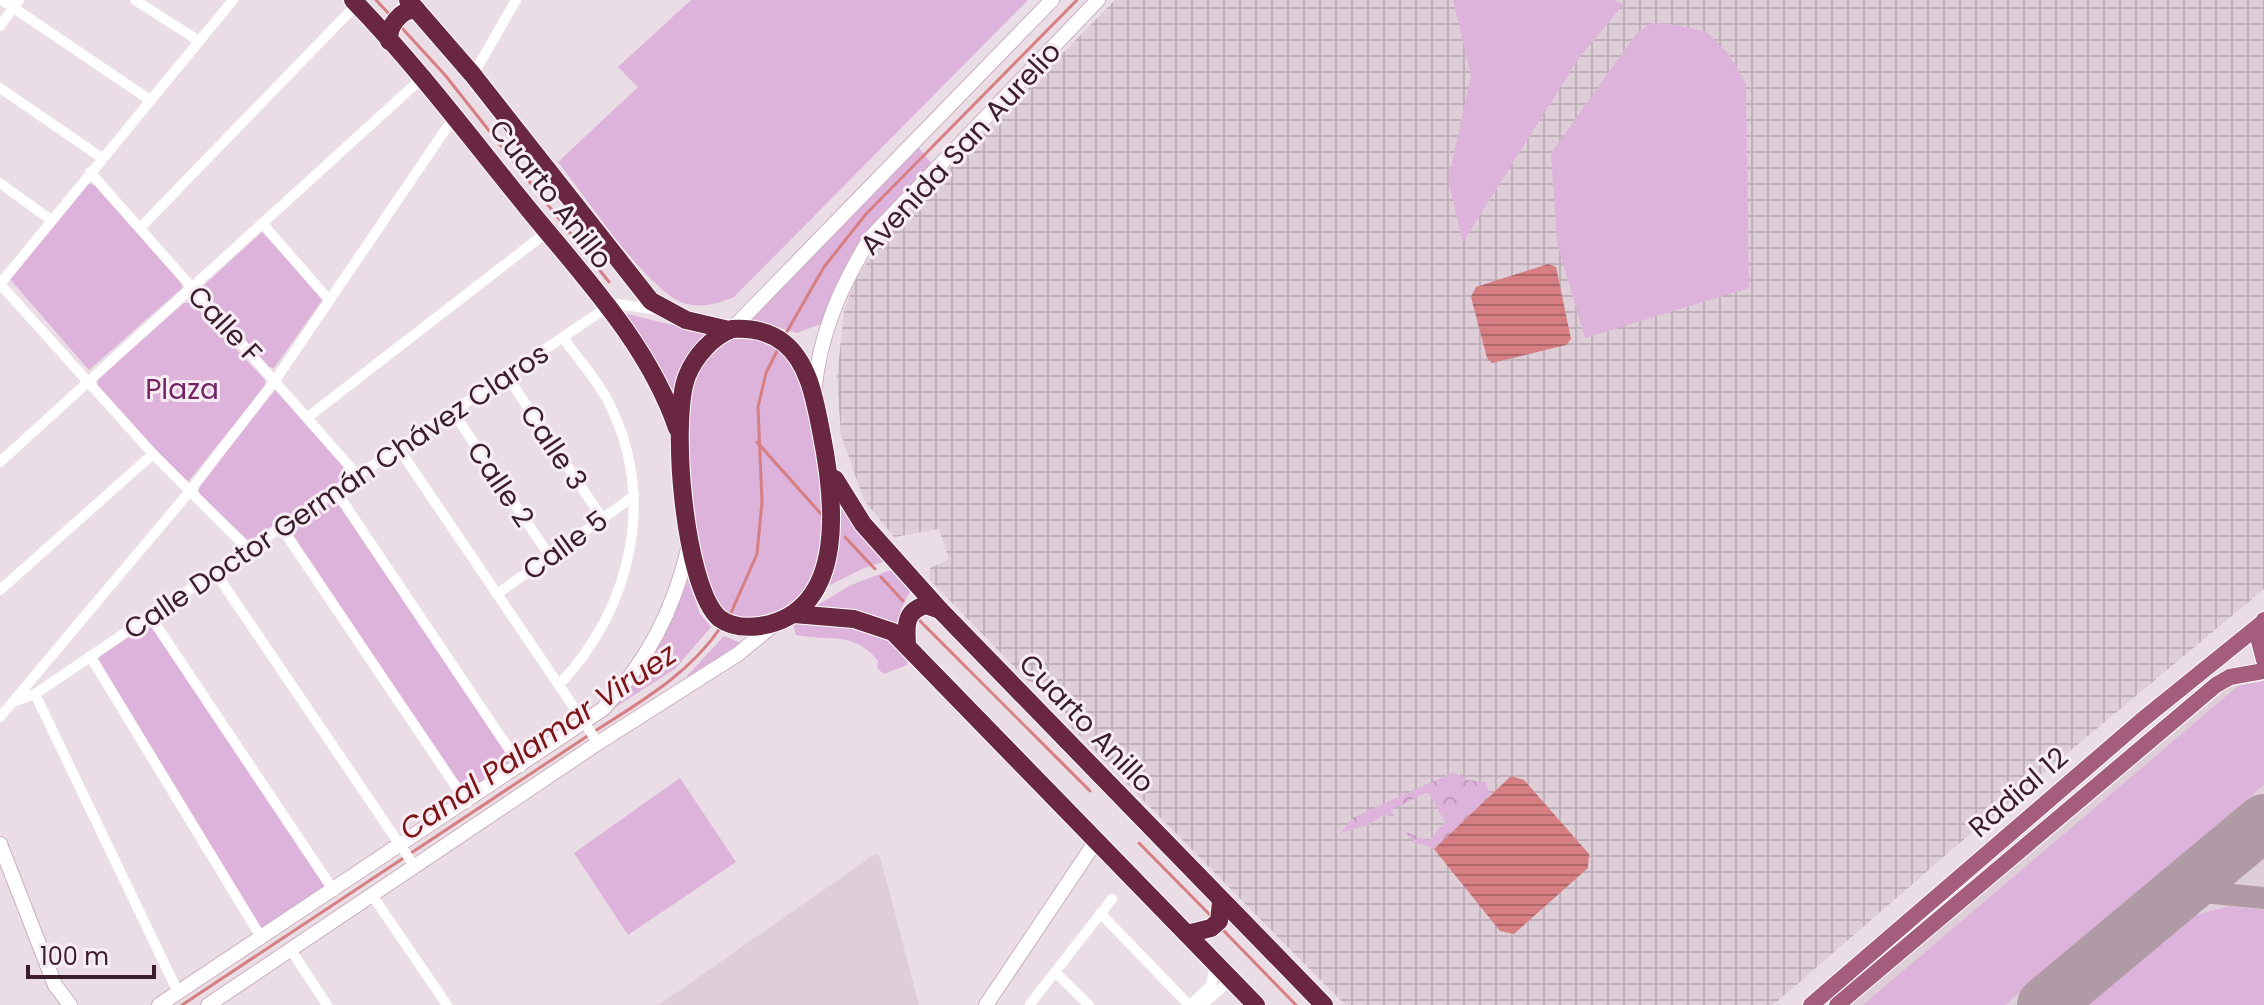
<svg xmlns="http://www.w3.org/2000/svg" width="2264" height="1005" viewBox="0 0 2264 1005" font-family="Poppins,sans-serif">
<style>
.built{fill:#deced8}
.industrial{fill:url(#industrial-grid)}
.green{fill:#deb3db}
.forest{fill:url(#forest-crowns)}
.water{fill:url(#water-rules)}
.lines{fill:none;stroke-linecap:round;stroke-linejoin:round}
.stream{stroke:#d57f82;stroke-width:3}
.taxiway{stroke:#b09aa6;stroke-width:22}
.runway{stroke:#b09aa6;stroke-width:56}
.secondary-casing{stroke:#cbafbf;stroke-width:16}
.primary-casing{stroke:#fff;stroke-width:18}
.highway-casing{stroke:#fff;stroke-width:20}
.street{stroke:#fff;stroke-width:10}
.secondary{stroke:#fff;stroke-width:14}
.primary{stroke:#a45d7d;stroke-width:16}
.highway{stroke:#692741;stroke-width:18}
.labels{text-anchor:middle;stroke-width:6;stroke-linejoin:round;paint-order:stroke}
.street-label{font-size:28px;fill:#3b1d2b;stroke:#f7edf4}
.park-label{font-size:28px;fill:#752565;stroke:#f7edf4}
.water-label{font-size:30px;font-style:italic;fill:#7b1416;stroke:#f7edf4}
</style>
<defs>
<pattern id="industrial-grid" width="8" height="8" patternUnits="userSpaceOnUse" patternTransform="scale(2)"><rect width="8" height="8" fill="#deced8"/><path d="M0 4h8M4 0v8" fill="none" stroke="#bfb0ba"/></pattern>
<pattern id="forest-crowns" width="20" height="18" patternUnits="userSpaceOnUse" patternTransform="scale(2)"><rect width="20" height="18" fill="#deb3db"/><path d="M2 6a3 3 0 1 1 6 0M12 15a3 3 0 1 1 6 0" fill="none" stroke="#bf9abc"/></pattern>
<pattern id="water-rules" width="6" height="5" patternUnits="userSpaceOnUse" patternTransform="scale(2)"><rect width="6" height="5" fill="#d57f82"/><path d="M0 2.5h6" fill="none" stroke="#ae676b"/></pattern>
</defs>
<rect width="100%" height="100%" fill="#eadde6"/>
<g class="built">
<polygon points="2264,679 2264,1005 1850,1005 2227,688"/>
<polygon points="875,854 880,857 919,1005 659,1005"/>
</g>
<polygon class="industrial" points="1115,0 2264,0 2264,589 1961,842 1773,1005 1345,1005 1068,724 1060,691 1028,681 929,579 930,568 949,559 939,529 894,537 864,500 841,435 837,378 844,311 856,279 885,234"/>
<g class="green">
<path d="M691 0H1028L734 297C716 305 693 310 675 299 635 273 589 201 558 162L638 87 618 67Z"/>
<polygon points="1453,0 1615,0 1623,5 1579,58 1463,242 1448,180 1471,76"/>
<polygon points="1651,23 1672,24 1707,32 1728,53 1746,84 1749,288 1585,338 1557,243 1551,153 1636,34"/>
<path d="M917 146 932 164C883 217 845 255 821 324L797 333 750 319Z"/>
<polygon points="88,183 94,185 181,282 182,288 89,370 10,279"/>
<polygon points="262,232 323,299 274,368 269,367 201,288"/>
<polygon points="184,303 193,303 265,380 265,386 187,483 97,390 98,379"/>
<polygon points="615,311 710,334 674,403"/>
<path d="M745 336C758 338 769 339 779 348 805 369 822 463 826 498 829 521 820 581 803 598 787 615 757 618 735 620 685 584 674 418 699 363 707 347 729 340 745 336Z"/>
<polygon points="276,389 350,470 351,476 249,541 199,494 199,486"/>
<polygon points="336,500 508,755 508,765 471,790 461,788 294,536 294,526"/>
<polygon points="841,501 886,561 864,568 824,588 838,536"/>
<polygon points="888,571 898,571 912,588 901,609 899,629 811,609 851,585"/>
<polygon points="688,579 700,614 711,627 675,669 614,708 669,627"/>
<path d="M806 621 878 631 893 638 908 658 907 665 884 674 877 668 878 661C854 630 829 642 796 635L793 625Z"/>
<polygon points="145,624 152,626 325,887 261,929 99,660 100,654"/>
<polygon points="724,636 743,644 689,679 687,676"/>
<polygon points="2264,681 2264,785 2005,1005 1863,1005 2238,686"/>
<polygon points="680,778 736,862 628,935 574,853"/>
<polygon points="2229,906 2264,910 2264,1005 2084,1005 2193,916"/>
</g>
<polygon class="forest" points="1454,772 1467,780 1486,782 1490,796 1434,849 1414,842 1404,831 1428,841 1445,822 1428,792 1391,810 1394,816 1383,815 1369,825 1340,833 1354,817"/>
<g class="water">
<polygon points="1548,264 1556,267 1571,339 1566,345 1492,363 1487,358 1471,297 1476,287"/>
<polygon points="1511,776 1524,780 1589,854 1588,868 1514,934 1500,931 1434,849"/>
</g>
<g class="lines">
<g class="stream">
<polyline points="376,0 391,16"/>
<polyline points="401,27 445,75 609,282"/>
<polyline points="785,335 824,267 866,214 1077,0"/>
<polyline points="757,442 821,514"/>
<polyline points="845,537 875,569"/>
<polyline points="881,577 903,601"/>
<polyline points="730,615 757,554 762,502 758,407 766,373 778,349"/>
<polyline points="918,619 1090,791"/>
<path d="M595 731C642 701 689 674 721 627"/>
<polyline points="1139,843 1212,917"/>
<polyline points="1223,930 1296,1005"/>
<polyline points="182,1005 589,735"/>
</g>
<polyline class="taxiway" points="2183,890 2264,898"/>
<polyline class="runway" points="2045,1005 2264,822"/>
<defs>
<g id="secondary">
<polyline points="732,329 1052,0"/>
<path d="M814 392C820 333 840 287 871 237L1098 0"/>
<polyline points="0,844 55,985 70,1005"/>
<path d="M159 1005 603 709C648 660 674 610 689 545"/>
<polyline points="208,1005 598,743 738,654 777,622"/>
<polyline points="986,1005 1096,841"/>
</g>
<g id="primary">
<polyline points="2264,620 2258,637 2264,660"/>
<polyline points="1811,1005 2142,720 2262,623"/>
<polyline points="1837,1005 2216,685 2230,677 2264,671"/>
</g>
<g id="highway">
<path d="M353 0C415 64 470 137 526 206 582 275 648 343 677 428"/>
<polyline points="408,0 473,75 651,301 686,320 729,330"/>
<path d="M389 41C388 26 400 10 416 9"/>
<path d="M732 329C750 328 769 331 784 343 809 363 815 401 821 431 834 495 850 612 760 626 746 628 731 627 719 618 684 586 670 419 687 376 695 356 712 337 732 329Z"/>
<polyline points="835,479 863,524 940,610 1324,1005"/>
<polyline points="794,614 854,619 893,632 1256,1005"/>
<path d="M907 645C906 627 904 611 926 605L940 610"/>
<polyline points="1187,934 1211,928 1219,921 1221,902"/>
</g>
</defs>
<use href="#secondary" class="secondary-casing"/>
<use href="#primary" class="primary-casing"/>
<use href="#highway" class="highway-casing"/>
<g class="street">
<polyline points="2,0 150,100"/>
<polyline points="135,0 199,41"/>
<polyline points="0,26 19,0"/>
<polyline points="473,75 516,0"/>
<polyline points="0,88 102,158"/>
<polyline points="90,172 358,476"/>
<polyline points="0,183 51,220"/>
<polyline points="262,223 329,300"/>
<polyline points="140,228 357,4"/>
<polyline points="0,284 233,0"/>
<polyline points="0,284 153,454 248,549"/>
<polyline points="507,376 602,518"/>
<polyline points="453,412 549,555"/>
<polyline points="308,417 547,232"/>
<polyline points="399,449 598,743"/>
<polyline points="0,462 421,79"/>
<polyline points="337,493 521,767"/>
<polyline points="281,527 467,803"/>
<polyline points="215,572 415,867"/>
<polyline points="0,590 153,454"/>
<polyline points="497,594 634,496"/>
<polyline points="150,616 334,891"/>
<polyline points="90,656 261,937"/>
<path d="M559 685C632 607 658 497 607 399 595 377 578 359 564 339"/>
<polyline points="35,694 178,992"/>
<polyline points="13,702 35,694 606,308 618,304 658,310"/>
<polyline points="0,717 190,491 276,379 454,117"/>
<polyline points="372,895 447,1005"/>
<polyline points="1100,913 1189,1005"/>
<polyline points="291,950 327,1005"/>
<polyline points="1056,973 1089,1005"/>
<polyline points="1030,1004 1112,899"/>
<polyline points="1190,1005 1211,985 1215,965"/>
<polyline points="1202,1005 1225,985 1237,986"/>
</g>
<use href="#secondary" class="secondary"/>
<use href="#primary" class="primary"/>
<use href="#highway" class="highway"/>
</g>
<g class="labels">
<g class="street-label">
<text transform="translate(960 148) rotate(-47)" y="10">Avenida San Aurelio</text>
<text transform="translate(551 194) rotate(52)" y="10">Cuarto Anillo</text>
<text transform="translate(225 324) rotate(47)" y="10">Calle F</text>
<text transform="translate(554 447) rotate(56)" y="10">Calle 3</text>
<text transform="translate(501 484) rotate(56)" y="10">Calle 2</text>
<text transform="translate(336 491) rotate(-34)" y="10">Calle Doctor Germán Chávez Claros</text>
<text transform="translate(565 545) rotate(-36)" y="10">Calle 5</text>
<text transform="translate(1087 723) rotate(46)" y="10">Cuarto Anillo</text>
<text transform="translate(2018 792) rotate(-41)" y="10">Radial 12</text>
</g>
<g class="park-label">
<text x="182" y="399">Plaza</text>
</g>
<g class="water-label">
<text transform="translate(538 742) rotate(-34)" y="10">Canal Palamar Viruez</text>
</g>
</g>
<path d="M28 965v12h126v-12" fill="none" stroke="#3b1d2b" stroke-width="4"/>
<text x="40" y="965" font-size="24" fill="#3b1d2b" stroke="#f7edf4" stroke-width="6" paint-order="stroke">100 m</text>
</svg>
